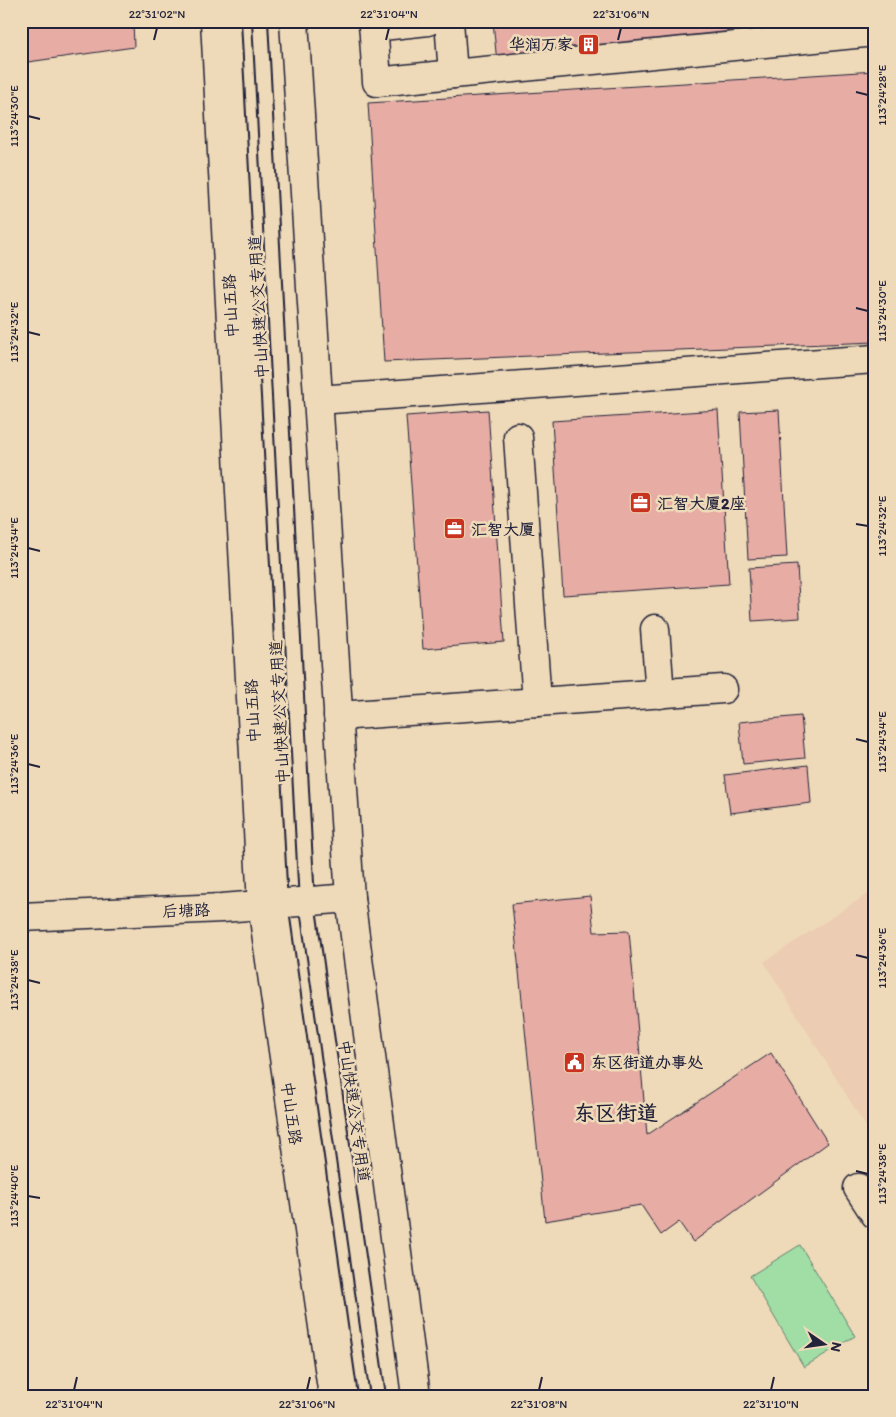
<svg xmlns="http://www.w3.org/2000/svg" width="896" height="1417" viewBox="0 0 896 1417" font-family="Itim,'LXGW WenKai TC',sans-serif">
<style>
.built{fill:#ecccb2}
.green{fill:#a0dea6;stroke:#618070}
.building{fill:#e7ada5;stroke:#22223b}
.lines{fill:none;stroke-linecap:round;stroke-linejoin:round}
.lane-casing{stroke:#22223b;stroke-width:18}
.street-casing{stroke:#22223b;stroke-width:31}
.secondary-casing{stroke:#22223b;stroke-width:31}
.lane{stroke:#eedab8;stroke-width:14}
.street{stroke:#eedab8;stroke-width:28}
.secondary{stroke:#eedab8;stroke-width:28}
.ticks{fill:none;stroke:#22223b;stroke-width:2}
.labels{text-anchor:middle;stroke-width:5;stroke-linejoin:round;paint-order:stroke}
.poi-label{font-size:16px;font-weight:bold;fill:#22223b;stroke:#eedab8;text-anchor:start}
.street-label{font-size:16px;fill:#22223b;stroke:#eedab8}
.district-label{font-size:21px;font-weight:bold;fill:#22223b;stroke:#eedab8}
.neatline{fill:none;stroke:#22223b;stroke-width:2}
.ticks-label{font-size:12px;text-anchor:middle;fill:#22223b}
</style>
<rect width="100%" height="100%" fill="#eedab8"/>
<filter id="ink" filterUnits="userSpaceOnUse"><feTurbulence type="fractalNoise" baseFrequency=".02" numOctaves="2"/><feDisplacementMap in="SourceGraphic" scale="10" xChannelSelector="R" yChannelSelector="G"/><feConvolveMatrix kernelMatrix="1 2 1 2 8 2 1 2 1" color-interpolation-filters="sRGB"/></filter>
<g filter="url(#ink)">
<polygon class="built" points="875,889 875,1141 764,962"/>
<polygon class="green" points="800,1245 855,1336 804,1367 750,1276"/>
<g class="building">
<polygon points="21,21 133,21 134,47 21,63"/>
<polygon points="493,21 866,21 497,63"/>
<polygon points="875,71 875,342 384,362 368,103"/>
<polygon points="488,410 504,642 423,649 406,416"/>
<polygon points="718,410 729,584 563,595 552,421"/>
<polygon points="779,410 787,557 748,559 740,412"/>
<polygon points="797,565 800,618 752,621 749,568"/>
<polygon points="801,716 805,758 743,764 739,722"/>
<polygon points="808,765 811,803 730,813 725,775"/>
<polygon points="590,896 594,932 629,931 647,1135 771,1053 828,1143 693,1242 679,1222 661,1235 641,1205 545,1221 512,904"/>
</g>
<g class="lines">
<defs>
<g id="lane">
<polyline points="233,21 280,904 350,1396"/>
<polyline points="260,21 307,902 378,1396"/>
</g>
<g id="street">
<polyline points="373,21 377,82 453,74"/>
<polyline points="449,21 453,74 875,32"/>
<polyline points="373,27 428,21"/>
<polyline points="318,400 875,359"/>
<polyline points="518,437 537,702"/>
<polyline points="655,629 660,694"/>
<polyline points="338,716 723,689"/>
<polyline points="858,1188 875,1214"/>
</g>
<g id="secondary">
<polyline points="215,21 262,905 333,1396"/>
<polyline points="294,21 350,898 416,1396"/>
<polyline points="21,917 222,908 350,898"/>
</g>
</defs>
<use href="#lane" class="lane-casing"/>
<use href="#street" class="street-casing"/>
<use href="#secondary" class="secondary-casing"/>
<use href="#lane" class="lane"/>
<use href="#street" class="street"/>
<use href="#secondary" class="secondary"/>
</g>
</g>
<path class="ticks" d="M154 40 157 28M386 40 389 28M618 40 621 28M856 92 868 95M28 116 40 119M856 308 868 311M28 332 40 335M856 524 868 526M28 548 40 551M856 739 868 742M28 764 40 767M856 955 868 958M28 980 40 983M856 1171 868 1174M28 1196 40 1198M74 1390 77 1377M307 1390 310 1377M539 1390 542 1377M771 1390 774 1377"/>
<defs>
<symbol id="building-square" viewBox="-11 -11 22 22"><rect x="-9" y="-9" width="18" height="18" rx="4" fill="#c8321e" stroke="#eedab8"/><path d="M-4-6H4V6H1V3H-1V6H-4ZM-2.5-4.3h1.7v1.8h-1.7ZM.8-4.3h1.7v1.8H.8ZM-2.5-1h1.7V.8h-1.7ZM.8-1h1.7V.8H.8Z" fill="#fff"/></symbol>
<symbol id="office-square" viewBox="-11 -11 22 22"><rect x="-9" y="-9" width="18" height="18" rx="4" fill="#c8321e" stroke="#eedab8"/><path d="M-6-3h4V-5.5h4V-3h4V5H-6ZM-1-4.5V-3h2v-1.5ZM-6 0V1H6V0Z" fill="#fff"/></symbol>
<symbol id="civic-square" viewBox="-11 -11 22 22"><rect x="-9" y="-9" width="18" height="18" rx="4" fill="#c8321e" stroke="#eedab8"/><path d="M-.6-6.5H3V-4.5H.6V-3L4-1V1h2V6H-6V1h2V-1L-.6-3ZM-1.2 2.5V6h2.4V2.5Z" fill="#fff"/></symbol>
</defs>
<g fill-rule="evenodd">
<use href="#building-square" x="576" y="32" width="25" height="25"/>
<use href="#office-square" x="628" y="490" width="25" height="25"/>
<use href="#office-square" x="442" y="516" width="25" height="25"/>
<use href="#civic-square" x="562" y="1050" width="25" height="25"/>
</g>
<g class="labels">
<g class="poi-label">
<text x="573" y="50" text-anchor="end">华润万家</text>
<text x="657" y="509">汇智大厦2座</text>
<text x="471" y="535">汇智大厦</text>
<text x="591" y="1068">东区街道办事处</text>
</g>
<g class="street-label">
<text transform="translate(230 306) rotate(-93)" y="6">中山五路</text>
<text transform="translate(258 307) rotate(-93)" y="6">中山快速公交专用道</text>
<text transform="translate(252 711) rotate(-93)" y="6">中山五路</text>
<text transform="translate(279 712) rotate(-93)" y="6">中山快速公交专用道</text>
<text transform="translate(186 910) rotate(-2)" y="6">后塘路</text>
<text transform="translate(355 1111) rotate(82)" y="6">中山快速公交专用道</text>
<text transform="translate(292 1113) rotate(82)" y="6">中山五路</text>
</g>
<g class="district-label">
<text x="616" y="1120">东区街道</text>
</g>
</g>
<rect width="896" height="1417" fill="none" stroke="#eedab8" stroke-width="55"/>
<g transform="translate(824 1344) rotate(103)" stroke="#eedab8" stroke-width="4" paint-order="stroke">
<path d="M0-4L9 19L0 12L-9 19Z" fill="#22223b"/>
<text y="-8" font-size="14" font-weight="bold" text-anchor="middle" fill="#22223b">N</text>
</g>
<rect x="28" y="28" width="840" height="1362" class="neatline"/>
<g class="ticks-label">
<text x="157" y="18">22°31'02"N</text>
<text x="389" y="18">22°31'04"N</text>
<text x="621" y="18">22°31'06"N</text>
<text transform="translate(882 95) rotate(-90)" y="4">113°24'28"E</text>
<text transform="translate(14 116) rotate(-90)" y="4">113°24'30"E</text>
<text transform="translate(882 311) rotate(-90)" y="4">113°24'30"E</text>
<text transform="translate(14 332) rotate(-90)" y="4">113°24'32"E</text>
<text transform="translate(882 526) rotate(-90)" y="4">113°24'32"E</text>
<text transform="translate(14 548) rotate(-90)" y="4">113°24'34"E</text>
<text transform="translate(882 742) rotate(-90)" y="4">113°24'34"E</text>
<text transform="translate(14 764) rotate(-90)" y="4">113°24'36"E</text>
<text transform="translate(882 958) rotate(-90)" y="4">113°24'36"E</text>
<text transform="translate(14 980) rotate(-90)" y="4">113°24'38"E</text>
<text transform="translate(882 1174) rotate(-90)" y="4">113°24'38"E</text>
<text transform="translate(14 1196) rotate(-90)" y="4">113°24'40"E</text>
<text x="74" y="1408">22°31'04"N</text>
<text x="307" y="1408">22°31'06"N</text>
<text x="539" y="1408">22°31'08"N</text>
<text x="771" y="1408">22°31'10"N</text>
</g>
</svg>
